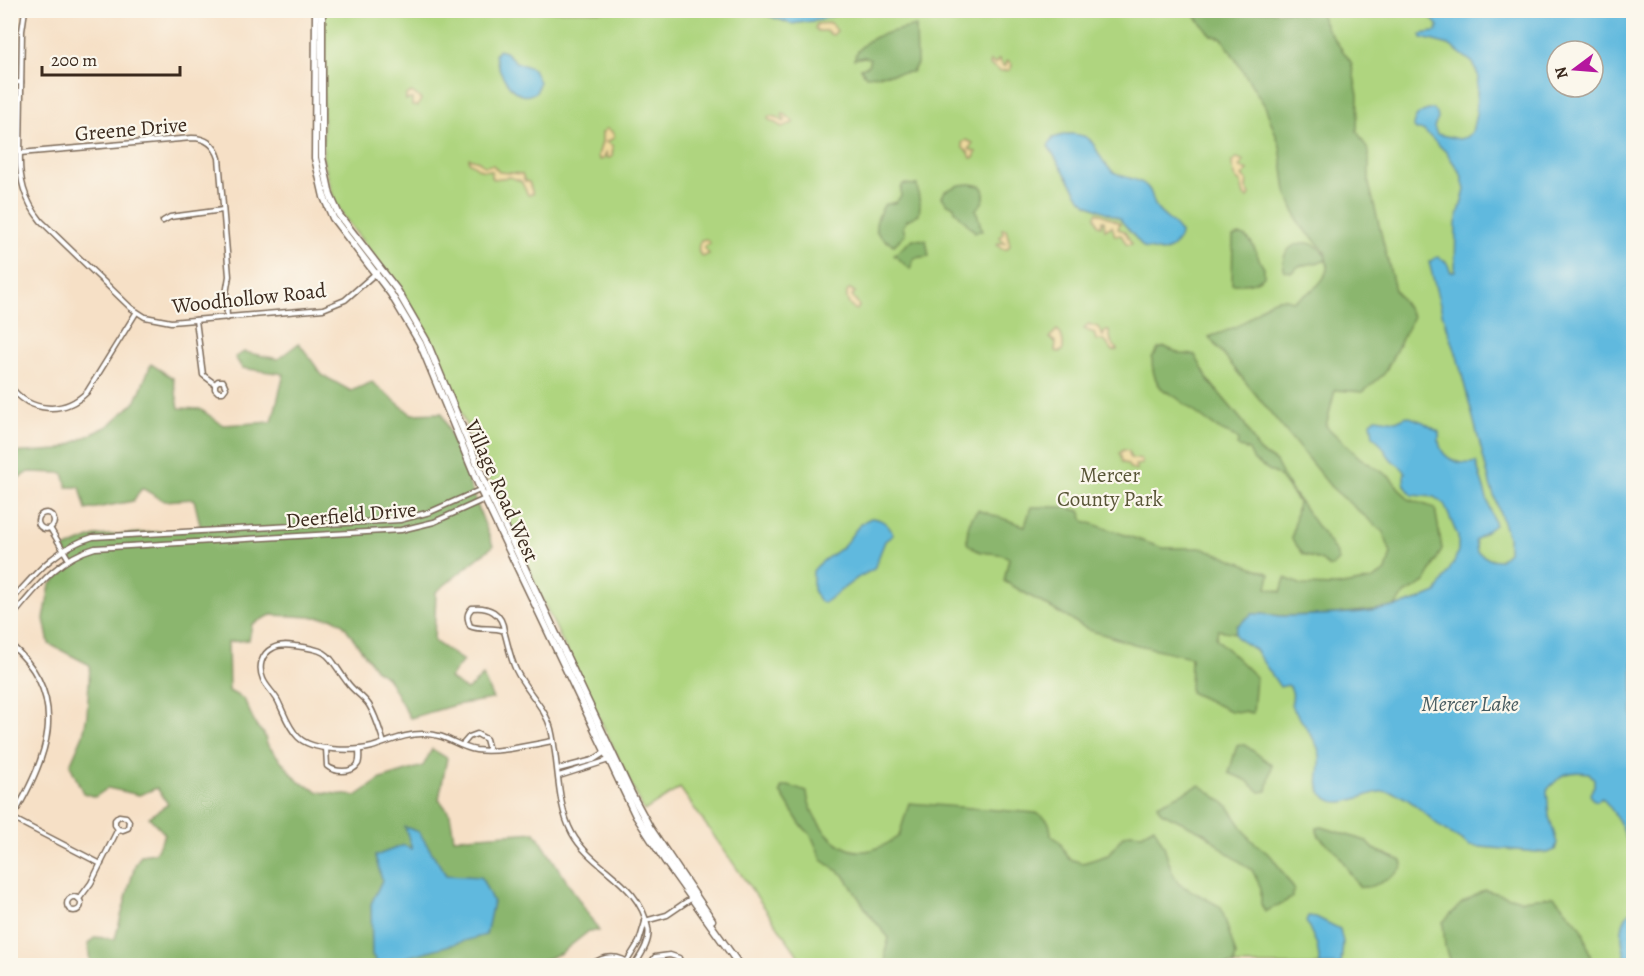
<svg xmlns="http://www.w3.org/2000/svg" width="1644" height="976" viewBox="0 0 1644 976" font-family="Alegreya,serif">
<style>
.green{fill:#afd57f;stroke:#75804e;stroke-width:1.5;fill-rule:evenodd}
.forest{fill:#8bb66e;stroke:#637046;stroke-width:1.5}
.sand{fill:#eeda9e;stroke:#94825e;stroke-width:1.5}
.water{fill:#61b9de;stroke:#4e727e;stroke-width:1.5;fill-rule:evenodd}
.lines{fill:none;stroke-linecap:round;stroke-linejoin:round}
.minor-casing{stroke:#7c6a59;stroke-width:7}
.secondary-casing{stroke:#7c6a59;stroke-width:9}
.minor{stroke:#fff;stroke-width:4}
.secondary{stroke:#fff;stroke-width:6}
.labels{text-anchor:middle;stroke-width:4.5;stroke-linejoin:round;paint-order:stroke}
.street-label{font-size:21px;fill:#3b2a1e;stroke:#fbf7ec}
.park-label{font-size:21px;fill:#585536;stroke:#fbf7ec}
.water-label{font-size:22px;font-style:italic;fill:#485c61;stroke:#fbf7ec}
</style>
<rect width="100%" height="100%" fill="#fbf7ec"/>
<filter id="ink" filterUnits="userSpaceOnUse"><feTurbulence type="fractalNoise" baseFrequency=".0167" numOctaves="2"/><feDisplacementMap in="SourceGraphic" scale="12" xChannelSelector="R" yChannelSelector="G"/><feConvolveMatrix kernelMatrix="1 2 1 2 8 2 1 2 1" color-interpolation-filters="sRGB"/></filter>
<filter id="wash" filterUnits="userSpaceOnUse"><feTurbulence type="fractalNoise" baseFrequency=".008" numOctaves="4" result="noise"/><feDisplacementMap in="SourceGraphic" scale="24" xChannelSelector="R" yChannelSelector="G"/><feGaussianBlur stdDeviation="1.35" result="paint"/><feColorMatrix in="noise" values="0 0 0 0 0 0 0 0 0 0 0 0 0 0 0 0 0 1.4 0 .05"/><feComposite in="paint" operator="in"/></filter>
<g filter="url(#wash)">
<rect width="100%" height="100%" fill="#f6e0c6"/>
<path class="green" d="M324 11H1633V965H805L680 788 644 811 539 593 425 331 405 297 344 217 334 200 323 159ZM1557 51H1593V87H1557Z"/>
<g class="forest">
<path d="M1191 11H1319L1327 29 1351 62 1358 95 1357 131 1369 152V184L1395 290 1413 317 1384 374 1363 392 1335 390 1326 426 1360 458 1390 477 1408 499 1435 508 1442 549 1425 582 1405 594 1393 608 1327 615 1283 616 1260 614 1237 626 1235 633 1218 630 1216 638 1256 677 1253 713 1230 711 1190 692 1191 657 1134 644 1089 630 1004 581 1009 558C994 548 984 560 967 543 967 529 968 520 978 510L1025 526 1031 507H1064L1080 511 1084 521 1163 548H1203L1270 574 1267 588 1281 592 1285 578 1302 585 1336 586 1372 580 1386 571 1391 553 1383 532 1331 487 1209 337C1220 333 1234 329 1244 322 1259 312 1272 291 1293 301 1309 294 1333 279 1326 258L1325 261 1299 266 1292 272 1285 271C1275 244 1314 231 1326 257L1325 251 1300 225 1286 191 1280 146 1265 106 1222 38 1211 35Z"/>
<path d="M916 26 917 64 912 72 866 76 860 68 868 66 870 58 864 57 854 59C863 34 893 32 916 26Z"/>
<path d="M903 184 917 185 920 205 919 214 907 220 903 227 905 234 894 245C869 233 874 225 884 205L896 202 901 196V189Z"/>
<path d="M970 184 981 186C987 195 984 203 976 209L982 231 975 232 955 211 954 206 947 204 942 197 945 191 959 185Z"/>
<path d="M1238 235C1255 235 1255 256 1264 268V276C1254 285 1244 284 1232 284L1233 237Z"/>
<polygon points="913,239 926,240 929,256 914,258 910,269 894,255"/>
<polygon points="299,343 322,375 351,391 372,382 411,414 442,413 493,546 436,592 434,641 463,661 449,678 467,690 483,676 493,699 455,705 410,718 387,677 376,670 343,624 333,618 271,615 252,624 249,640 228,642 229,691 244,699 256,726 264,734 267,744 299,782 319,792 356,796 381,779 423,766 432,749 447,758 439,799 450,814 454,838 535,832 599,931 589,931 561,953 532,965 93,965 90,962 88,944 95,937 115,939 135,865 141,855 155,853 165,834 149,817 168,804 157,788 139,795 108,788 95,797 83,793 70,765 83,735 87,715 90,665 49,644 44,619 50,585 72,565 64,549 95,536 201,529 194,499 164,501 142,488 133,501 86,510 80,487 67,487 63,473 29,472 11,482 11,453 59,450 108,426 136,401 151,364 173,378 179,408 200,409 223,425 272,422 284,374 242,368 235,357 244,352 278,359"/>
<path d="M1165 347 1181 354 1195 355 1209 381 1244 423 1259 451 1276 462 1289 487 1336 552 1339 561 1330 567 1322 561 1303 554 1292 539 1298 502 1279 476 1254 461 1249 450 1237 446 1238 440C1233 433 1226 434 1219 429 1204 420 1191 409 1177 398 1171 393 1164 393 1159 385 1153 377 1152 368 1152 358L1158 349Z"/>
<polygon points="1237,745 1245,745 1272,765 1267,791 1260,792 1246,780 1229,773"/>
<polygon points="1200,785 1228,806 1250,839 1272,857 1294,889 1292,898 1265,912 1261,904 1261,888 1252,870 1226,852 1206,834 1161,812 1157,805"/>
<path d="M789 786 807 792C809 818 836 854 865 851 878 850 889 843 899 836L909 803 1036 813C1048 818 1050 821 1051 835L1059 841 1069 859 1083 863 1108 855 1122 837 1130 833 1142 834 1154 827 1164 846 1172 872 1179 884 1221 907 1236 955 1234 965H887L885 952 889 938 869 914 844 875 822 860 811 835 800 824 780 792 782 787Z"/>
<path d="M1322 827 1366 841 1374 849 1402 861 1403 865C1398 876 1373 889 1360 887 1351 877 1346 865 1338 854 1331 845 1316 839 1317 828Z"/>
<polygon points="1485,890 1521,900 1554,896 1582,928 1593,965 1451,965 1445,947 1443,922 1462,903"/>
</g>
<g class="sand">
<polygon points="831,23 837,31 833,35 830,34 827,31 818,31 815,28 817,24"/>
<polygon points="999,59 1003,66 1006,66 1007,61 1010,62 1012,65 1010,70 1000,71 990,65 990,61 995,64"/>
<polygon points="412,92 421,99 418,106 412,106 412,99 406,100 406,95"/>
<polygon points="784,114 792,120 793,123 782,127 768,119 769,116 777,117 784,122 785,120 782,115"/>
<polygon points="606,129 610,130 614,134 614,138 606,142 613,146 612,157 608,158 606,152 604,159 600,160 598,156 602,142 602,133"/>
<polygon points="966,140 973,143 969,149 976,152 974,158 971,158 969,153 963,148 962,143"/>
<polygon points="469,158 479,161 484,166 493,165 499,172 522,174 525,181 529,182 533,194 528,195 521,181 510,177 493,179 491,176 492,171 481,170 469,162"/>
<path d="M1237 158 1244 161 1239 167 1248 171 1242 176 1247 181 1246 188 1250 195 1248 198 1244 196 1241 182 1236 179C1235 175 1231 166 1232 162Z"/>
<polygon points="1097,212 1120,223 1118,229 1124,231 1132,244 1127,245 1121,235 1115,236 1112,226 1105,230 1104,221 1102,221 1101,226 1098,225 1095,216"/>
<polygon points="1002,229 1006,229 1010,245 1007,249 1002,249 997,245 998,243 1005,243 1000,237 1003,233"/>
<path d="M706 239 710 243 704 247 709 254 703 257C697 253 698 246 701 240Z"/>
<path d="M850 289 855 292 852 296 859 306 857 310C849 308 846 300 847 292Z"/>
<polygon points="1088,324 1098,327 1103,336 1105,331 1109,331 1111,341 1117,350 1112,351 1105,341 1096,340 1094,333 1084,329"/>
<path d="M1057 330C1062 333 1065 346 1062 351L1059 352 1055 351 1056 342 1049 338Z"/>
<polygon points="1123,450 1129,451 1130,458 1142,460 1142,464 1135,465 1137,470 1130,468 1127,464 1122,462 1120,453"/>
</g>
<g class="water">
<polygon points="743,11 847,11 820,20 792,24 763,14 744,13"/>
<path d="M1425 11H1633V868C1630 843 1620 817 1602 798L1597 801 1592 799 1590 794 1594 786V779L1589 773C1566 770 1562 774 1547 790L1549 816 1557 843 1555 850 1548 853 1469 846C1462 839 1454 836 1446 831 1429 819 1411 796 1390 792 1370 788 1342 813 1324 796 1313 784 1322 770 1320 756 1319 742 1298 717 1291 705 1293 697 1294 691 1288 685L1280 687 1255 650 1237 638 1235 633 1237 626 1252 614C1263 613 1273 616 1284 616 1335 614 1389 615 1436 593L1455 560 1458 550V537L1444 504 1434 497 1412 495C1405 487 1402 482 1405 472 1401 465 1394 464 1390 458 1384 450 1381 442 1373 436L1371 422 1376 418 1396 421 1407 416 1423 422 1439 432C1440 437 1438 440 1440 446 1444 460 1462 466 1476 462L1495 525 1475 540 1477 552 1489 559 1499 560 1508 552V537L1491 487 1457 356 1442 313 1429 262 1438 256 1447 263 1451 272 1455 271 1456 223 1465 190 1461 174 1446 152 1423 130H1416L1413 126C1415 114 1422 111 1433 109L1437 113 1438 119 1434 127 1437 134 1459 139 1467 137 1472 132 1476 114 1478 75 1473 63 1449 45 1422 38 1421 35C1427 31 1432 34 1437 31L1438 26ZM1557 51H1593V87H1557Z"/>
<path d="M498 50 505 52 516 62 533 69 539 82 537 91C515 108 499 72 495 55Z"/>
<path d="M1067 134C1101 134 1090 150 1110 169 1119 178 1134 177 1144 184 1154 191 1151 200 1157 209 1163 217 1174 222 1180 232 1180 242 1172 249 1162 252L1144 248 1119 218 1087 204 1079 196 1048 146 1053 138Z"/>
<path d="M871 518C881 518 890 525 893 535L885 541 874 569 859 577 825 602H820L813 590V571C821 559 834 555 843 546 853 536 857 523 871 518Z"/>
<polygon points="405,827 419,832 446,875 481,877 493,902 486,935 379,965 372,955 371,904 382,880 375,856 404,845 412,849"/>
<path d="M1633 909V965H1628C1622 948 1616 922 1633 909Z"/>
<polygon points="1308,916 1316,917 1340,929 1343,942 1341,965 1320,965 1317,945 1306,921"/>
</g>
</g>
<g filter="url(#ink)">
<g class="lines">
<defs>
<g id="minor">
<path d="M25 10 22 31 20 153C19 179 24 200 41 221L131 308 145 317 171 322 323 309 345 300 377 272"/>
<polyline points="10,83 21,82"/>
<path d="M20 153 192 138C206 138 215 145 219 158L229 276 226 294 227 318"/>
<polyline points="163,221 170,217 223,210"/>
<polyline points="196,320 203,375 215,384 215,389 218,392 223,392 226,388 223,381 218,381 215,384"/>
<path d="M10 386C30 413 64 415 87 392L136 313"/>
<circle cx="46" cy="521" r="8"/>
<polyline points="50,528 68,558"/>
<path d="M10 602C35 574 55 548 93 537L400 520 430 512 482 489"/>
<path d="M10 619C36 589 56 559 95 548L401 530 434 522 485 499 488 491"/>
<path d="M504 631C502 613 489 606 472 608 466 614 467 618 470 626 480 631 493 626 504 631 508 644 510 658 516 670 526 691 545 707 551 729 559 761 556 804 572 833 592 870 639 881 648 928 651 941 641 955 634 966"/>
<path d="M10 644C73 698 47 761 10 821"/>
<path d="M384 743C380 731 376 716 369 705 363 696 353 691 347 682 327 655 332 650 295 646 288 645 280 644 273 648 261 654 258 667 263 679 266 687 274 693 278 701 284 713 288 727 298 737 312 751 353 752 372 747 389 742 406 733 425 734 447 734 457 747 476 750 500 753 529 745 553 741"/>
<polyline points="462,745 469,737 477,734 486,739 489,750"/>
<path d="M326 748 327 766C334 772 352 774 358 764 360 760 359 754 359 750"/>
<polyline points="558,769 593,760 607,751"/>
<polyline points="559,776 609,760"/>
<polyline points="12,818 101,864"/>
<circle cx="74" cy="904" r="7"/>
<polyline points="79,899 91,883 118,829 115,825 115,820 119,816 126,817 129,821 128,828 123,830 118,829"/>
<polyline points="645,921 667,915 692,898"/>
<path d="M589 966C604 955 619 954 633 966"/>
<polyline points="624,966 639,942 645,922"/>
<polyline points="649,966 655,957 670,955 679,958 681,966"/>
</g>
<g id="secondary">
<polyline points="316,10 315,158 324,197 333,218 391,294 420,343 482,493 636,816 666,862 740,966"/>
<polyline points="322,10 322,157 330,195 339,215 397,290 426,340 488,490 632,795 650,828 712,920"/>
</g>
</defs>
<use href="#minor" class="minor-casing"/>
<use href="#secondary" class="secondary-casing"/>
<use href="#minor" class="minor"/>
<use href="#secondary" class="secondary"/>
</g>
</g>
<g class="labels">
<g class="street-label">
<text transform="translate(131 129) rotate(-5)" y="7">Greene Drive</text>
<text transform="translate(249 298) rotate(-6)" y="7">Woodhollow Road</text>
<text transform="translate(502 491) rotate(66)" y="7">Village Road West</text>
<text transform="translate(351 515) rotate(-5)" y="7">Deerfield Drive</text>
</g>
<g class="park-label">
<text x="1110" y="482">Mercer<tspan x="1110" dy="24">County Park</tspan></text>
</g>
<g class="water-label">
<text x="1470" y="711">Mercer Lake</text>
</g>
</g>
<rect width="1644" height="976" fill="none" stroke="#fbf7ec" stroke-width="36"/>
<g transform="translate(1575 69) rotate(254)"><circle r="28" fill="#fbf7ec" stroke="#aea59a" stroke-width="1.5"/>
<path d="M0-4.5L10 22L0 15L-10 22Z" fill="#b5179e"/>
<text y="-9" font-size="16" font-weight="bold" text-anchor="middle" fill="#3b2a1e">N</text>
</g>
<path d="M42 66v9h138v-9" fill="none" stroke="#3b2a1e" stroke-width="3"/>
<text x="51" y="66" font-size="18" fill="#3b2a1e" stroke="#fbf7ec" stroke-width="4.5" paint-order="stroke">200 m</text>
</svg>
